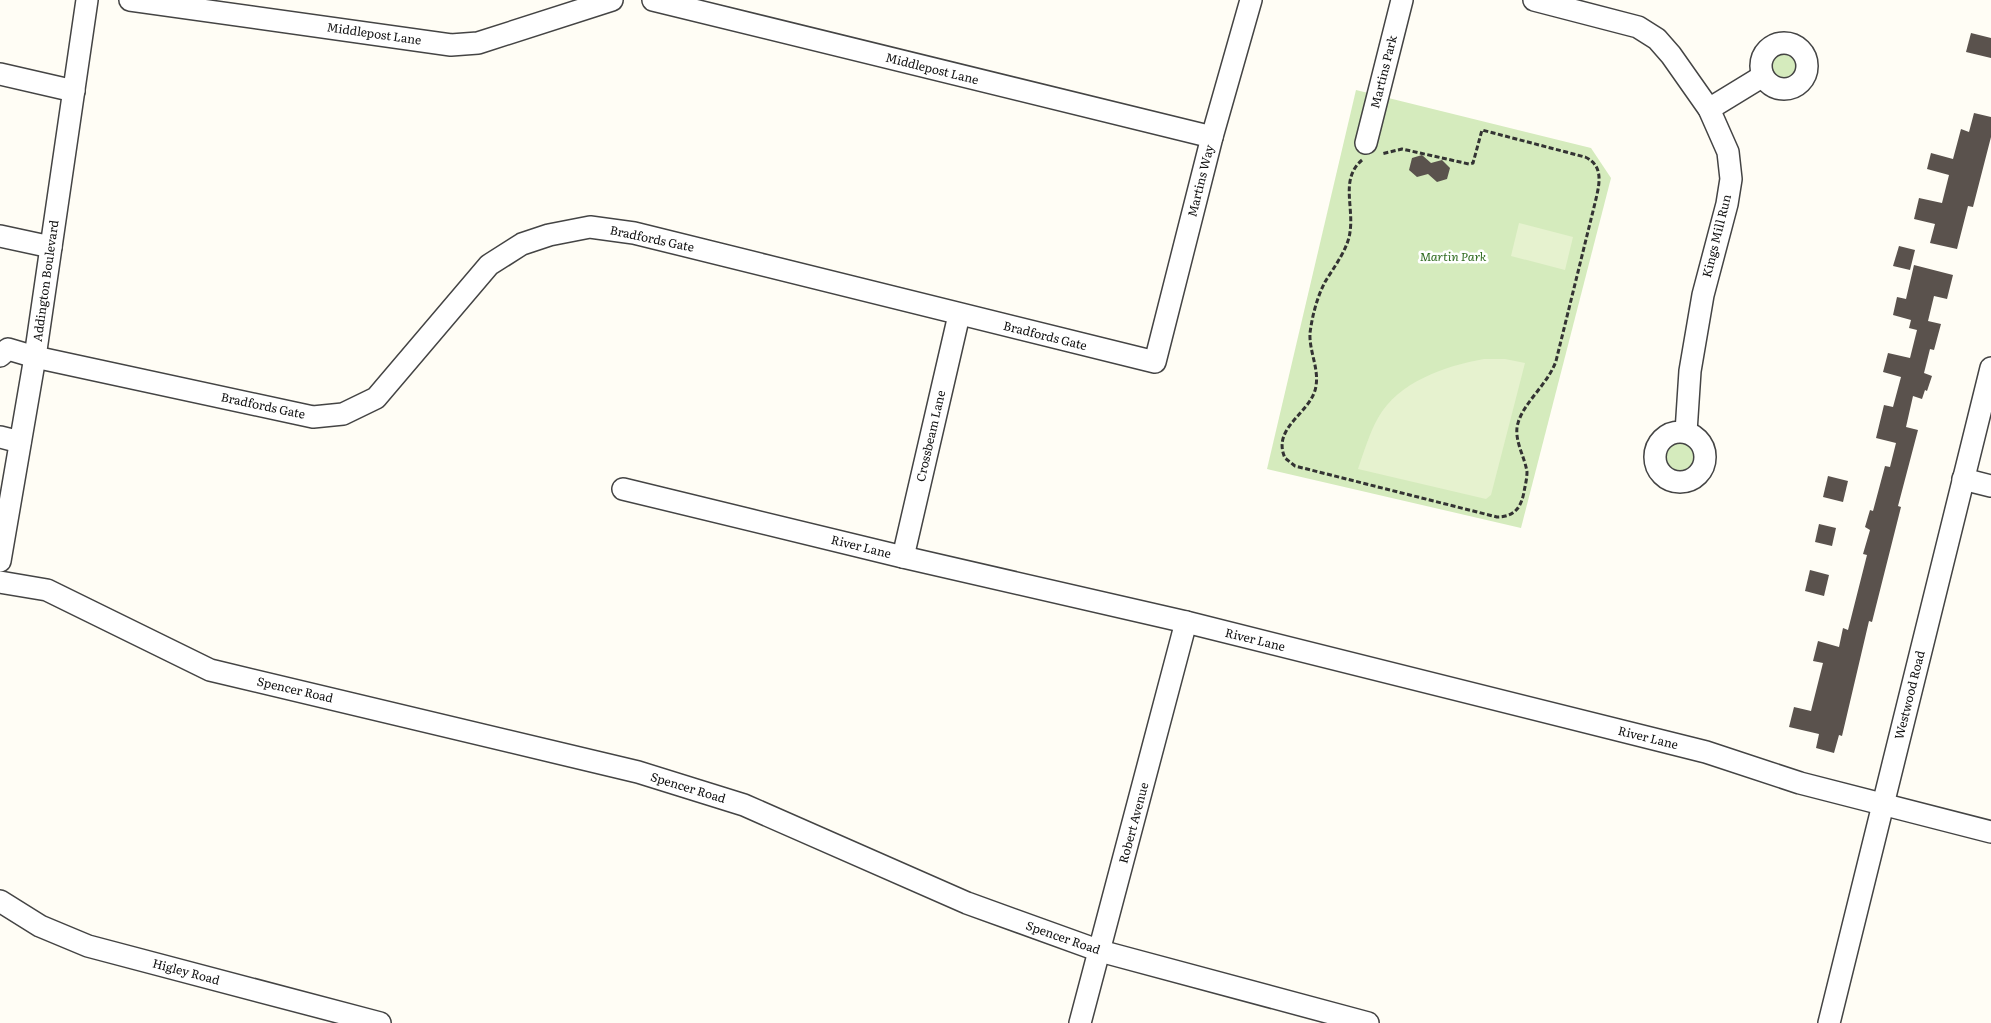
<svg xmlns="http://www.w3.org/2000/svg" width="1991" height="1023" viewBox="0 0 1991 1023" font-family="Literata,serif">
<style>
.green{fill:#d5ebbd}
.pitch{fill:#e6f2cf}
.building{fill:#5a524d}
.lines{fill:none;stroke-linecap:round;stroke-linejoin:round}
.minor-casing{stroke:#444;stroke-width:24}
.path{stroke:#333;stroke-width:3;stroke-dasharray:5 2.5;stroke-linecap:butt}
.minor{stroke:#fff;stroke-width:21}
.labels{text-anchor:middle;stroke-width:5;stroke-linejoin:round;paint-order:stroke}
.street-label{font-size:12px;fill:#111;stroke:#fff}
.park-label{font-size:12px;font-style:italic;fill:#2f6b1f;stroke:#fff}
</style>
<rect width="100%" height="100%" fill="#fffdf5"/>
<g class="green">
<circle cx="1782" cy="66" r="16"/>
<polygon points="1356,90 1591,148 1611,178 1521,528 1267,469"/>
<circle cx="1680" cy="457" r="16"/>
</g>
<g class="pitch">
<polygon points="1519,223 1573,237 1565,270 1511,256"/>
<path d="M1484 359H1505L1525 363 1491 495 1486 499 1358 469C1364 452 1369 434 1378 418 1398 382 1445 366 1484 359Z"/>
</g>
<g class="building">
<polygon points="1971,33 1991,38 1991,58 1966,52"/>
<polygon points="1974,113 1991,117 1991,137 1973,207 1968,206 1957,249 1930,243 1935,224 1914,219 1919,198 1942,203 1949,175 1927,169 1931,153 1953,159 1961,129 1969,132"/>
<polygon points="1422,155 1431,163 1442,160 1450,168 1447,179 1437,182 1428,174 1417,177 1409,170 1412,158"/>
<polygon points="1899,246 1915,250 1910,270 1893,266"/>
<polygon points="1914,265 1953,275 1947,299 1934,296 1928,321 1941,324 1934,350 1930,349 1924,373 1932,376 1927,391 1925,390 1922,399 1913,396 1906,427 1918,430 1898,506 1901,507 1872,622 1869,621 1842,736 1839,735 1834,753 1816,748 1819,734 1789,727 1794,707 1811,711 1823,663 1813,661 1818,641 1839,647 1843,628 1848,630 1867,555 1863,554 1870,530 1865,527 1870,510 1873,511 1885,466 1890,467 1896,443 1876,438 1884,405 1893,407 1901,377 1883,372 1888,353 1910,358 1917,330 1909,328 1911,320 1893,315 1897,297 1906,299"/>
<polygon points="1828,476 1848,481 1843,502 1823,497"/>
<polygon points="1819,524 1836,528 1832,546 1815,542"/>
<polygon points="1810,570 1829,575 1824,596 1805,591"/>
</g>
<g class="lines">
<defs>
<g id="minor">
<polyline points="130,0 451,45 478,43 612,0"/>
<polyline points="653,0 1212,137"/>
<polyline points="1534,0 1638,27 1657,39 1671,55 1709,109 1728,152 1731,179 1727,204 1703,295 1690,371 1686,432"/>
<circle cx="1784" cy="66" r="23"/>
<polyline points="0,74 74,91"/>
<polyline points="1709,109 1763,76"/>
<polyline points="1366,143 1402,0"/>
<polyline points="0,236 51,247"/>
<polyline points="0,356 8,349 35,357 313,417 343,414 376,398 489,265 522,244 549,235 590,227 634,233 1155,362 1212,137 1251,0"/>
<circle cx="1680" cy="457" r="25"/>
<polyline points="0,437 20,442"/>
<polyline points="1963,479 1991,486"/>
<polyline points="623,489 903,557 1186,622 1706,752 1800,783 1991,832"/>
<polyline points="903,557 959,315"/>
<polyline points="0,561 35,357 87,0"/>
<polyline points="0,582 47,590 210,670 638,772 744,805 967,903 1100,951 1368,1023"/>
<polyline points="0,901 40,926 88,946 380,1023"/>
<polyline points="1080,1023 1186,622"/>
<polyline points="1829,1023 1991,368"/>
</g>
</defs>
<use href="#minor" class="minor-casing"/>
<path class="path" d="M1362 160C1340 179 1354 206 1350 232 1348 249 1334 267 1325 282 1317 297 1312 317 1310 333 1309 351 1319 368 1316 386 1312 413 1271 427 1285 458L1295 466 1497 517C1514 517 1521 508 1524 492 1525 486 1527 479 1527 472 1525 457 1513 439 1518 423 1524 402 1548 384 1556 361L1595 203C1599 186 1605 166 1585 157L1482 130 1473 163 1469 164 1402 149 1381 154"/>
<use href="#minor" class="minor"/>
</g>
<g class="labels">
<g class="street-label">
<text transform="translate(374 34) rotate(8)" y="4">Middlepost Lane</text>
<text transform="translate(932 69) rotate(14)" y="4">Middlepost Lane</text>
<text transform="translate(1384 72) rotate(-76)" y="4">Martins Park</text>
<text transform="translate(1201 181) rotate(-76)" y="4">Martins Way</text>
<text transform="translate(1717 236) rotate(-76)" y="4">Kings Mill Run</text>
<text transform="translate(652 239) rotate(12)" y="4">Bradfords Gate</text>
<text transform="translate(46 281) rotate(-82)" y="4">Addington Boulevard</text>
<text transform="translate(1045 336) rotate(14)" y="4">Bradfords Gate</text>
<text transform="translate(263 406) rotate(12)" y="4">Bradfords Gate</text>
<text transform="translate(931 436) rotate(-77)" y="4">Crossbeam Lane</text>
<text transform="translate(861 547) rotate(14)" y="4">River Lane</text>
<text transform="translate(1255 640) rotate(14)" y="4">River Lane</text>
<text transform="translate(295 690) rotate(13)" y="4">Spencer Road</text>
<text transform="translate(1910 695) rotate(-76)" y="4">Westwood Road</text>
<text transform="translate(1648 738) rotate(14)" y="4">River Lane</text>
<text transform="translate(688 788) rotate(17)" y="4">Spencer Road</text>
<text transform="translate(1134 823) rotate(-75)" y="4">Robert Avenue</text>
<text transform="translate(1063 938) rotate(19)" y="4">Spencer Road</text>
<text transform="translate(186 972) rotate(15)" y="4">Higley Road</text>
</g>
<g class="park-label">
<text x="1453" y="261">Martin Park</text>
</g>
</g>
</svg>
